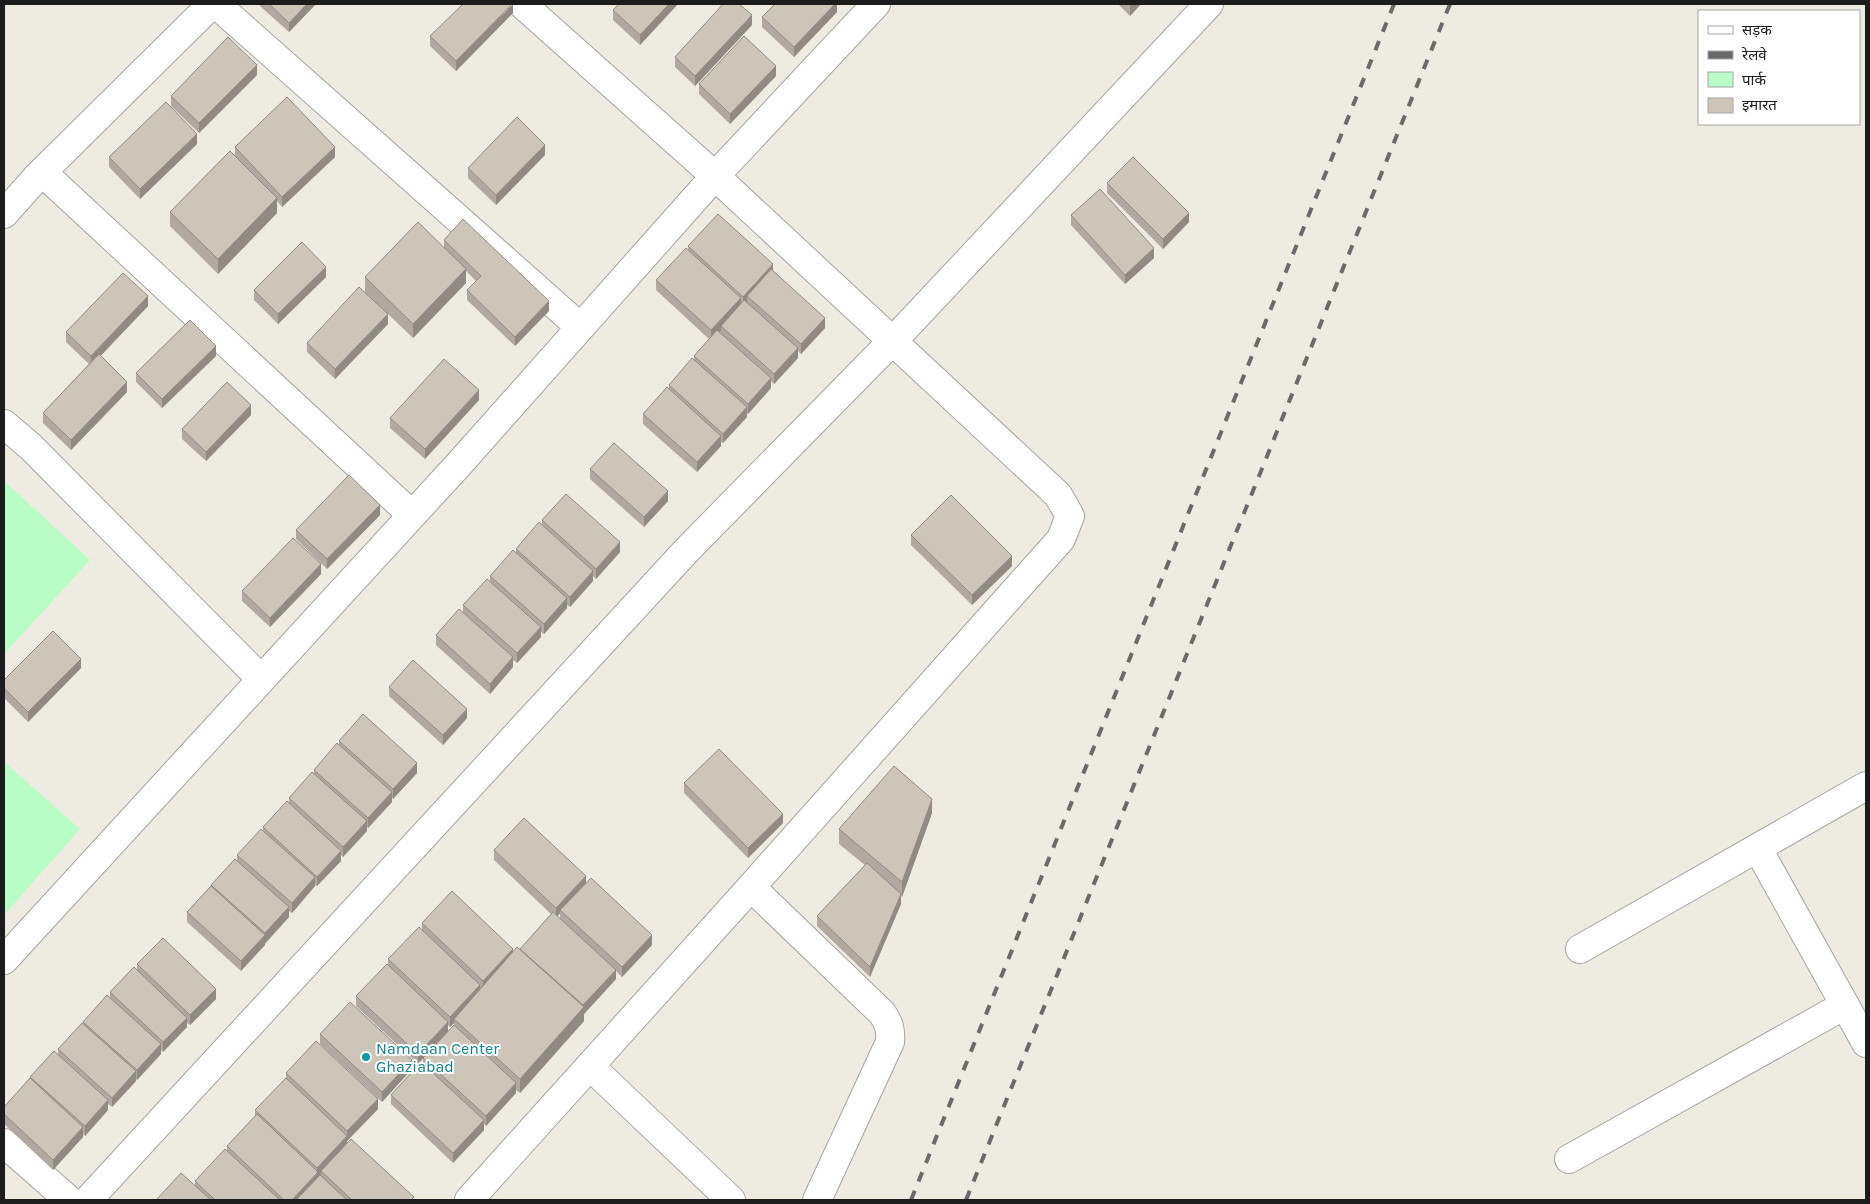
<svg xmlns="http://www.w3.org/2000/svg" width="1870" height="1204" viewBox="0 0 1870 1204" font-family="Karla,'Noto Sans Devanagari',sans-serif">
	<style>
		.park { fill: #b8fdc6 }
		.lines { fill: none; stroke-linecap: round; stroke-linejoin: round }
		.minor-casing { stroke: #a3a3a3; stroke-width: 30 }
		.minor { stroke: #fff; stroke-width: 28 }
		.rail { stroke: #6a6a6a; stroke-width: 4; stroke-dasharray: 10 10; stroke-linecap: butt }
		.wall { fill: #b1a99f; fill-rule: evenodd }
		.shaded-wall { fill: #908a82 }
		.building { fill: #cec5b9; stroke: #908a82 }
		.culture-dot { fill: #0f9aa8; stroke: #fff; stroke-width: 2 }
		.labels { text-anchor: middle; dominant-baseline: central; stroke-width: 4; stroke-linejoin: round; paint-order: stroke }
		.culture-label { font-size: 16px; fill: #0d838f; stroke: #fff; text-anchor: start }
	</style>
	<rect width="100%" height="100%" fill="#eeebe0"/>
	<!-- park -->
	<g class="park">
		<path d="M4,481L90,560L4,654Z"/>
		<path d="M4,762L80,829L4,915Z"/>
	</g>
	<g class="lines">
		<!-- minor casing -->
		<g class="minor-casing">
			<g id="minor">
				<path d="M216,4L580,327"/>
				<path d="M42,172L412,515"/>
				<path d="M4,214L36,178L212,4"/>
				<path d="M4,424L31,447L261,679"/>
				<path d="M1758,849L1866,1043"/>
				<path d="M751,887L882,1013C889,1023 891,1030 890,1042L817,1200"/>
				<path d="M1580,949L1866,786"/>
				<path d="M4,960L460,463L715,176L876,4"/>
				<path d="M590,1066L731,1200"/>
				<path d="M4,1143L69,1200"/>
				<path d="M1569,1159L1845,1005"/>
				<path d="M88,1200L687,550L906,327L1209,4"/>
				<path d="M469,1200L751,887L1061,539L1070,516L1058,495L715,176L522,4"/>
			</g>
		</g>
		<!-- minor -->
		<use href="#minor" class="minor"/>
		<!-- rail -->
		<g class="rail">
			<path d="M911,1200L1394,4"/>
			<path d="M966,1200L1450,4"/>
		</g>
	</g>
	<!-- wall -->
	<g class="wall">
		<path d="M260,4H316L289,32L260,6Z"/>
		<path d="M678,4L640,45L613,20V10Z"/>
		<path d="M837,4V12L794,57L762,27V17Z"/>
		<path d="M1118,4H1141L1130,16Z"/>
		<path d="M513,13L456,71L430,46V36Z"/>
		<path d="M752,25L695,86L675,67V57Z"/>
		<path d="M257,75L199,133L171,106V96Z"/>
		<path d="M776,76L730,124L699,94V84Z"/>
		<path d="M197,144L140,199L109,167V157Z"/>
		<path d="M235,147L335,157L282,207L277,201V213L218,274L170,226V212L235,156Z"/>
		<path d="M545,155L496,205L468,178V168Z"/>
		<path d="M1107,183L1189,222L1163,249L1107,193Z"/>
		<path d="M1071,215L1154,258L1125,284L1071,225Z"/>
		<path d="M444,240L549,311L515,346L467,300V290L476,281L466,271V283L413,338L388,314V324L335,379L307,352V343L365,292V277L444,247Z"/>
		<path d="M688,246L773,271L825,328L801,354L798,351V358L774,384L771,381V388L748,414L747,413V417L723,443L721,442V446L697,472L643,424V414L669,389V385L694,360V356L709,339L656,290V280L688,249Z"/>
		<path d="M326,277L278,324L254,300V290Z"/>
		<path d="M148,306L100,356L127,392L71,450L43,423V413L89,364L66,342V332Z"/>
		<path d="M216,356L162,408L136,382V373Z"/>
		<path d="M479,400L425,459L390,428V418Z"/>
		<path d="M251,415L206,461L182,439V429Z"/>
		<path d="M590,469L668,501L644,527L590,479Z"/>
		<path d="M380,515L327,569L296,539V530Z"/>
		<path d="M542,520L620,552L596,579L593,576V581L570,607L567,605V608L544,634L541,632V637L517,663L513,660V667L490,694L436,645V635L463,612V605L490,581V576L516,552V549L542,525Z"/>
		<path d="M911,535L1012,566L972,605L911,545Z"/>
		<path d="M321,574L270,627L242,601V591Z"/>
		<path d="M81,668L28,722L4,698V680Z"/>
		<path d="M389,687L467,718L443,745L389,696Z"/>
		<path d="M339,741L417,773L393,799L392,798V802L368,828L367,827V831L343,857L341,855V861L317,886L315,885V886L292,913L289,911V917L241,971L187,922V912L211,886V885L237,861V855L263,830V827L289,803V798L314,773V770L339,745Z"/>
		<path d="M684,783L783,823L748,858L684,793Z"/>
		<path d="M932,813L902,897L901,896V904L870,977L817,926V916L865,865L839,844V829Z"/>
		<path d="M494,850L586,883L652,945L622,977L616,971V979L584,1014V1021L520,1093L516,1090V1093L486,1126L484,1124V1130L453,1163L391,1104V1095L423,1064V1058L418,1064L356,1006V996L388,966V959L422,930V923L513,952L520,950L551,914L494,860ZM560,913V919L557,916ZM454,1023V1025L448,1031V1025L450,1027Z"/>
		<path d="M137,964L216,999L190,1025L187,1023V1027L163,1052L161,1050V1054L137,1080L136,1079V1081L112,1107L108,1104V1110L85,1136L83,1134V1137L53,1170L4,1124V1107L30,1079V1077L58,1055V1049L83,1024V1022L110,999V992L137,971Z"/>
		<path d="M320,1034L412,1069L382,1102L320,1044Z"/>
		<path d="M286,1073L378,1109L347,1141V1143L414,1200H156L195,1186V1181L227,1151V1146L255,1116V1110L286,1078Z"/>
	</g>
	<!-- shaded-wall -->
	<g class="shaded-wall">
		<path d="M307,4H316L289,32V23Z"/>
		<path d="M513,4V13L456,71V61Z"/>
		<path d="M669,4H678L640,45V35Z"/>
		<path d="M835,4H837V12L794,57V47Z"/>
		<path d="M1132,4H1141L1130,16V6Z"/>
		<path d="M752,15V25L695,86V76Z"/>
		<path d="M257,65V75L199,133V123Z"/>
		<path d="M776,66V76L730,124V114Z"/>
		<path d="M197,134V144L140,199V189Z"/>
		<path d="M545,145V155L496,205V195Z"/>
		<path d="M335,147V157L282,207V197Z"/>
		<path d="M277,198V213L218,274V259Z"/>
		<path d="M1189,213V222L1163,249V239Z"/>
		<path d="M1154,248V258L1125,284V275Z"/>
		<path d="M773,264V274L747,296V301L743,307V297Z"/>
		<path d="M326,267V277L278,324V314Z"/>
		<path d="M466,269V283L413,338V324Z"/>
		<path d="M148,296V306L91,366V356Z"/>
		<path d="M741,298V308L721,326V330L711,340V330Z"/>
		<path d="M549,301V311L515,346V337Z"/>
		<path d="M388,314V324L335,379V369Z"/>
		<path d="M825,318V328L801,354V344Z"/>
		<path d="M216,346V356L162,408V399Z"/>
		<path d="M798,348V358L774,384V374Z"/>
		<path d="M771,378V388L748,414V404Z"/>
		<path d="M127,382V392L71,450V440Z"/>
		<path d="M479,390V400L425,459V449Z"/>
		<path d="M251,405V415L206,461V452Z"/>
		<path d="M747,407V417L723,443V434Z"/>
		<path d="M721,436V446L697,472V462Z"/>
		<path d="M668,491V501L644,527V517Z"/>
		<path d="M380,505V515L327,569V559Z"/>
		<path d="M620,542V552L596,579V569Z"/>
		<path d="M1012,556V566L972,605V595Z"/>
		<path d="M321,564V574L270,627V618Z"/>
		<path d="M593,571V581L570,607V597Z"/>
		<path d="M567,598V608L544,634V624Z"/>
		<path d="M541,627V637L517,663V653Z"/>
		<path d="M513,657V667L490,694V684Z"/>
		<path d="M81,659V668L28,722V712Z"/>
		<path d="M467,709V718L443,745V735Z"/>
		<path d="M417,763V773L393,799V789Z"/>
		<path d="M392,792V802L368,828V818Z"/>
		<path d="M932,799V813L902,897V882Z"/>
		<path d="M783,814V823L748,858V848Z"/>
		<path d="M367,821V831L343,857V847Z"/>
		<path d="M341,851V861L317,886V877Z"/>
		<path d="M586,876V885L560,910V913L556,918V908Z"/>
		<path d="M315,877V886L292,913V903Z"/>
		<path d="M901,894V904L870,977V967Z"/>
		<path d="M289,907V917L265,943V933Z"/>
		<path d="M265,935V945L241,971V961Z"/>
		<path d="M652,935V945L622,977V967Z"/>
		<path d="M513,949V958L483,991V981Z"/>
		<path d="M616,970V979L584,1014V1021L520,1093V1079L583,1005Z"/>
		<path d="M480,985V995L454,1019V1023L450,1027V1017Z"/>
		<path d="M216,989V999L190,1025V1015Z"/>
		<path d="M187,1018V1027L163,1052V1042Z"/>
		<path d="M448,1022V1032L418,1064V1054Z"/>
		<path d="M161,1044V1054L137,1080V1070Z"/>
		<path d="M412,1060V1069L382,1102V1092Z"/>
		<path d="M136,1071V1081L112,1107V1098Z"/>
		<path d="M516,1083V1093L486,1126V1116Z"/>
		<path d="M378,1099V1109L347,1141V1131Z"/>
		<path d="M108,1100V1110L85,1136V1126Z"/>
		<path d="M484,1120V1130L453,1163V1153Z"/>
		<path d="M83,1127V1137L53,1170V1160Z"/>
		<path d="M347,1136V1145L321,1171V1174L301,1200H292L317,1174V1168Z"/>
	</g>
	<!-- building -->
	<g class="building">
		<path d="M269,4H307L289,23Z"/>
		<path d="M463,4H512L456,61L430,36Z"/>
		<path d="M619,4H669L640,35L613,10Z"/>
		<path d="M723,4H739L752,15L695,76L675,57Z"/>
		<path d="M775,4H835L794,47L762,17Z"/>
		<path d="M744,36L776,66L730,114L699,84Z"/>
		<path d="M228,37L257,65L199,123L171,96Z"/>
		<path d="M287,97L335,147L282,197L235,147Z"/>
		<path d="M166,102L197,134L140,189L109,157Z"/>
		<path d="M517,117L545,145L496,195L468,168Z"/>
		<path d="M230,151L277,198L218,259L170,212Z"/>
		<path d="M1133,157L1189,213L1163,239L1107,183Z"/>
		<path d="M1100,189L1154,248L1125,275L1071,215Z"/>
		<path d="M718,214L773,264L743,297L688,246Z"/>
		<path d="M463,219L549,301L515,337L467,290L481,276L444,240Z"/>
		<path d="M418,222L466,269L413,324L365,277Z"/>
		<path d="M302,242L326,267L278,314L254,290Z"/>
		<path d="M686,248L741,298L711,330L656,280Z"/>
		<path d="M771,269L825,318L801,344L747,296Z"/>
		<path d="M123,273L148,296L91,356L66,332Z"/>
		<path d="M359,287L388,314L335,369L307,343Z"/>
		<path d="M744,300L798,348L774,374L721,326Z"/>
		<path d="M190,320L216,346L162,399L136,373Z"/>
		<path d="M717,330L771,378L748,404L694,356Z"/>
		<path d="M99,354L127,382L71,440L43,413Z"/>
		<path d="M692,358L747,407L723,434L669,385Z"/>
		<path d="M444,359L479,390L425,449L390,418Z"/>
		<path d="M227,382L251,405L206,452L182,429Z"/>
		<path d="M667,387L721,436L697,462L643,414Z"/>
		<path d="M614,443L668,491L644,517L590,469Z"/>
		<path d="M349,475L380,505L327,559L296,530Z"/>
		<path d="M566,494L620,542L596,569L542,520Z"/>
		<path d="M951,495L1012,556L972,595L911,535Z"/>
		<path d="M539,522L593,571L570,597L516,549Z"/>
		<path d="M293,538L321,564L270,618L242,591Z"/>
		<path d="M513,550L567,598L544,624L490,576Z"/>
		<path d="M487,579L541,627L517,653L463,605Z"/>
		<path d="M459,609L513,657L490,684L436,635Z"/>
		<path d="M53,631L81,659L28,712L4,688V680Z"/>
		<path d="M413,660L467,709L443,735L389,687Z"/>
		<path d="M363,714L417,763L393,789L339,741Z"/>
		<path d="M337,743L392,792L368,818L314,770Z"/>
		<path d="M719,749L783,814L748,848L684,783Z"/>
		<path d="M894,766L932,799L902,882L839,829Z"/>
		<path d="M312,772L367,821L343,847L289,798Z"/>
		<path d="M287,801L341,851L317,877L263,827Z"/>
		<path d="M524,818L586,876L556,908L494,850Z"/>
		<path d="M261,829L315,877L292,903L237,855Z"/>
		<path d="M235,859L289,907L265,933L211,885Z"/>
		<path d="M867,863L901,894L870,967L817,916Z"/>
		<path d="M591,878L652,935L622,967L560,910Z"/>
		<path d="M211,886L265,935L241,961L187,912Z"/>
		<path d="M452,891L513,949L483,981L422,923Z"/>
		<path d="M553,912L616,970L583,1005L520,949Z"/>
		<path d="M419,927L480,985L450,1017L388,959Z"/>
		<path d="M163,938L216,989L190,1015L137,964Z"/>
		<path d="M517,947L584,1007L520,1079L454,1019Z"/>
		<path d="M387,964L448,1022L418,1054L356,996Z"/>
		<path d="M134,967L187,1018L163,1042L110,992Z"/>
		<path d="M107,995L161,1044L137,1070L83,1022Z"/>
		<path d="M350,1002L412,1060L382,1092L320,1034Z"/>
		<path d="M82,1023L136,1071L112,1098L58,1049Z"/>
		<path d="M454,1025L516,1083L486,1116L423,1058Z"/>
		<path d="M316,1041L378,1099L347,1131L286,1073Z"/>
		<path d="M54,1051L108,1100L85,1126L30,1077Z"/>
		<path d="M421,1062L484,1120L453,1153L391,1095Z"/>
		<path d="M30,1078L83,1127L53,1160L4,1114V1107Z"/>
		<path d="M286,1078L347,1136L317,1168L255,1110Z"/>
		<path d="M257,1114L318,1172L292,1200H284L227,1146Z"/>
		<path d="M351,1139L414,1197L411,1200H352L321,1171Z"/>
		<path d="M225,1149L280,1200H215L195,1181Z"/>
		<path d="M181,1173L211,1200H156Z"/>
		<path d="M320,1175L347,1200H296Z"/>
	</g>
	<!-- markers -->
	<circle class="culture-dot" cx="366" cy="1057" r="5"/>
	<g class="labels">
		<!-- culture labels -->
		<g class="culture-label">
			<text x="376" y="1048">Namdaan Center<tspan x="376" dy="18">Ghaziabad</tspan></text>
		</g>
	</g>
	<!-- border -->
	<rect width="1870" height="1204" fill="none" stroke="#1c1c1c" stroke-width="10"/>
	<!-- legend -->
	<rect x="1698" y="10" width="162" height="115" fill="#ffffff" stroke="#a4a4a4"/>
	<rect x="1708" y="26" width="25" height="8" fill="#ffffff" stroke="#a4a4a4"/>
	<text x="1742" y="35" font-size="15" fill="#1c1c1c">सड़क</text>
	<rect x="1708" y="51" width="25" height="8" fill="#6a6a6a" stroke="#a4a4a4"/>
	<text x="1742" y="60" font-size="15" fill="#1c1c1c">रेलवे</text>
	<rect x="1708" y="72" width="25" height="15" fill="#b8fdc6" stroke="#a4a4a4"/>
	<text x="1742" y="85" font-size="15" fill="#1c1c1c">पार्क</text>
	<rect x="1708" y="98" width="25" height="15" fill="#cec5b9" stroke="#a4a4a4"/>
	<text x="1742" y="110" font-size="15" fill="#1c1c1c">इमारत</text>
</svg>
